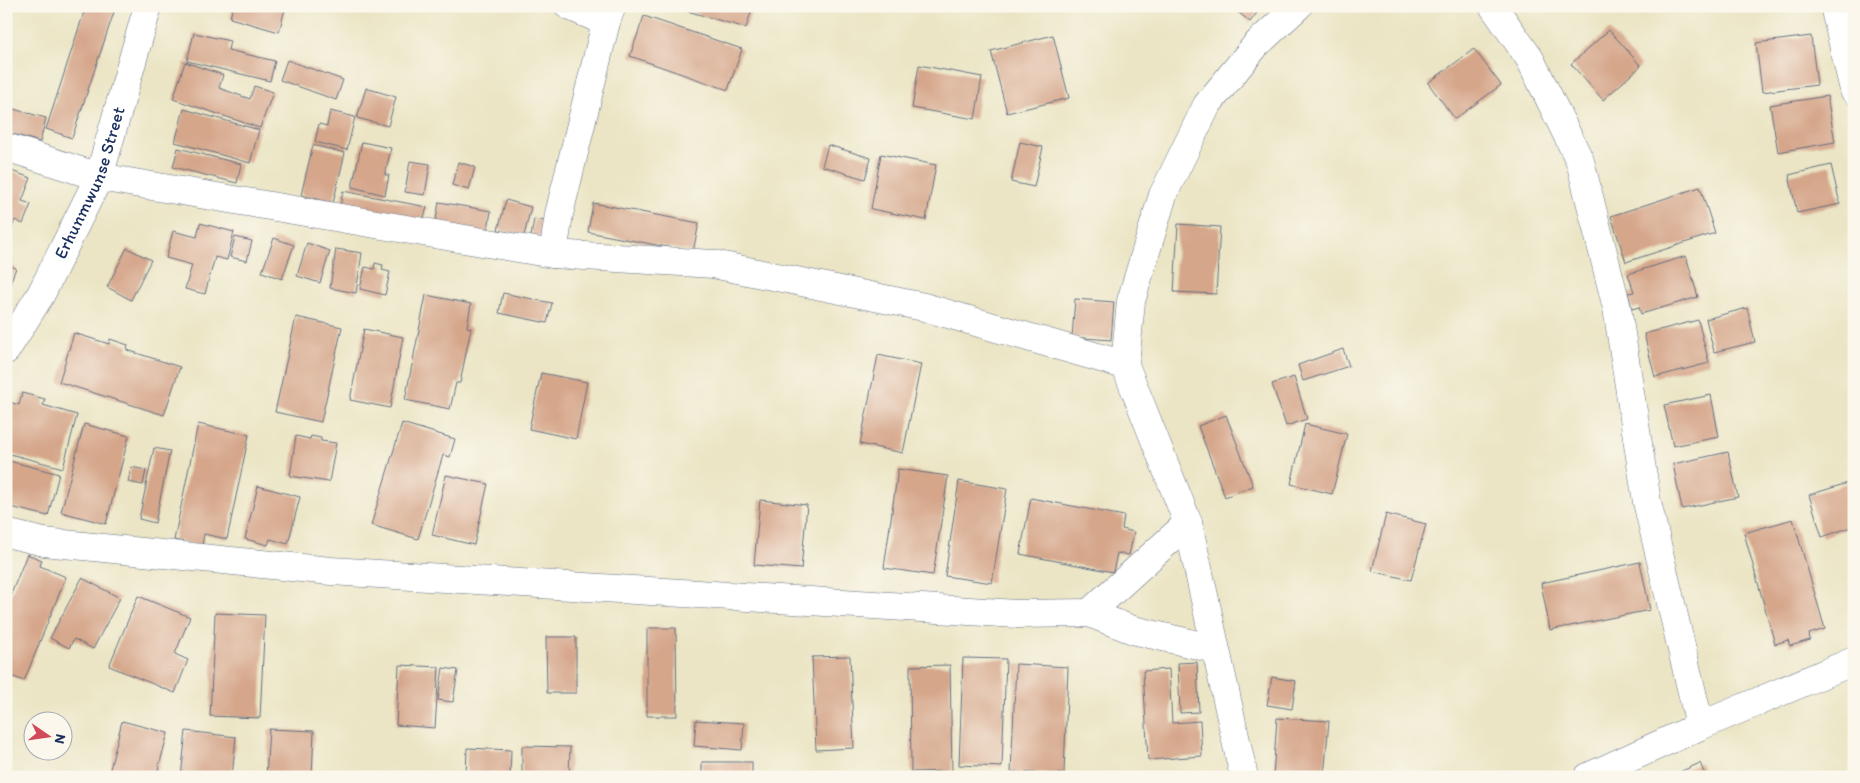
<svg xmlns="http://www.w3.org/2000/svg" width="1860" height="783" viewBox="0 0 1860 783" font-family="Itim,sans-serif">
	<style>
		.building { fill: #d5a68a }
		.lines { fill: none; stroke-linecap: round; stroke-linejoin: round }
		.street-casing { stroke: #646f82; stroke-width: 29 }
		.street { stroke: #fff; stroke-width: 28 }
		.labels { text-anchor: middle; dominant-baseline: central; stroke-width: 4; stroke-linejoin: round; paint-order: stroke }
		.street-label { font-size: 18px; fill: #1b2f5e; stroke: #fbf7ec }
	</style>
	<rect width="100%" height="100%" fill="#fbf7ec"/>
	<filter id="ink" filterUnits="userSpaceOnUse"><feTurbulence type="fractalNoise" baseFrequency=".02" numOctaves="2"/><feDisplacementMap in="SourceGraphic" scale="10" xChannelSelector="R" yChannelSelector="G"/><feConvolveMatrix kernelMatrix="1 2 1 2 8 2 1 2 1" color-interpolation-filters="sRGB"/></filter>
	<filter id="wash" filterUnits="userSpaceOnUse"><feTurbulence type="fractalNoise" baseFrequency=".0096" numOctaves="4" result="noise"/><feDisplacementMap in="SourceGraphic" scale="20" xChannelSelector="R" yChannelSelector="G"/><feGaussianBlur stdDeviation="1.12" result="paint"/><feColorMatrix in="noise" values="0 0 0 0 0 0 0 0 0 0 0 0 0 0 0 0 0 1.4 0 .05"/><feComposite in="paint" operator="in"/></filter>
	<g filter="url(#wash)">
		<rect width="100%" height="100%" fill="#ebe5c5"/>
		<g id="blocks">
			<!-- building -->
			<g class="building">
				<path d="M86,6H116L72,138L46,129Z"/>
				<path d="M233,6H274L285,9L279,32L230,18Z"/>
				<path d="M670,6H753L746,28Z"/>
				<path d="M1231,6H1262L1250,22Z"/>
				<path d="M644,16L742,49L728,90L630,56Z"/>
				<path d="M1609,30L1641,66L1603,100L1571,64Z"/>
				<path d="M194,33L230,41L228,50L275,61L270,81L187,61Z"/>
				<path d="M1053,35L1069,98L1007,113L991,51Z"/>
				<path d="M1811,36L1817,85L1762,92L1756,43Z"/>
				<path d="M1474,49L1501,85L1455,119L1428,83Z"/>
				<path d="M287,60L343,80L336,100L280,80Z"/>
				<path d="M185,62L223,75L219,88L250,99L254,86L273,92L260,128L173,99Z"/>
				<path d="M919,65L982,77L975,119L912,108Z"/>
				<path d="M366,88L396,97L388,126L357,118Z"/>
				<path d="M1827,96L1835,142L1778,152L1770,105Z"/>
				<path d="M6,107L46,118L40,142L6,132Z"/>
				<path d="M184,109L259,130L250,163L175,142Z"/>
				<path d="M330,111L355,117L347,150L315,142L319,124L327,126Z"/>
				<path d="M362,142L391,148L385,175H389L385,195L352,187Z"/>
				<path d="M1020,142L1043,147L1034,187L1011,182Z"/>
				<path d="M313,145L345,153L333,203L301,195Z"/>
				<path d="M828,145L871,158L865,179L822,166Z"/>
				<path d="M178,148L241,164L237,183L173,167Z"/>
				<path d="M881,154L936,165L926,220L871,209Z"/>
				<path d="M410,161L430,164L425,195L405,192Z"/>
				<path d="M458,162L475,167L469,190L452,185Z"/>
				<path d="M1831,165L1840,204L1797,213L1789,175Z"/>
				<path d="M6,169L31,178L22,201L31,204L23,224L15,220L6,242Z"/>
				<path d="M1700,187L1715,233L1626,262L1611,216Z"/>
				<path d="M343,191L427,207L423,222L340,207Z"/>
				<path d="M506,200L531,207L524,236L498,230Z"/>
				<path d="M439,202L491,211L487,235L435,225Z"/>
				<path d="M593,203L699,223L693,252L588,232Z"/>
				<path d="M534,219L546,221L541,244L530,242Z"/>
				<path d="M200,223L234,232L227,260L215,257L205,294L185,289L192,265L166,258L173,231L197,237Z"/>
				<path d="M1178,224L1220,227L1216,294L1174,292Z"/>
				<path d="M235,237L252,241L247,261L230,257Z"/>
				<path d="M274,238L294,245L282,279L262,272Z"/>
				<path d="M307,243L330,251L320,283L297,276Z"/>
				<path d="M127,248L151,260L131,300L107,287Z"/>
				<path d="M336,249L362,253L356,293L330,288Z"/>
				<path d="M1686,256L1698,297L1641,314L1639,307L1632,309L1628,293L1634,292L1628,274Z"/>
				<path d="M375,263L383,265L382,270L390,272L385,295L360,289L365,267L374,269Z"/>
				<path d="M6,264L16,268L6,293Z"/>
				<path d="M503,293L552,303L547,323L499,313Z"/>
				<path d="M426,295L471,304L467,327L471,328L460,383H456L450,409L405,400Z"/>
				<path d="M1075,299L1114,302L1111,340L1072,337Z"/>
				<path d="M1747,308L1755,342L1714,352L1706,319Z"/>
				<path d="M296,317L342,327L321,422L275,412Z"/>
				<path d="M1698,320L1709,363L1655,377L1644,334Z"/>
				<path d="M364,329L403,337L390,408L350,400Z"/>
				<path d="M74,333L109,344L110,339L128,345L127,350L180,367L164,415L59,382Z"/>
				<path d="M1343,349L1349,366L1303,381L1298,365Z"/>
				<path d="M878,355L921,364L903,453L860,444Z"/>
				<path d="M541,373L587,382L576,439L529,429Z"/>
				<path d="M1294,377L1307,419L1286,426L1272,384Z"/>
				<path d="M22,393L45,399L43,405L77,415L63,468L6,453V401L19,405Z"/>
				<path d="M1711,395L1719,437L1673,446L1664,405Z"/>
				<path d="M1226,415L1253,486L1225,497L1198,426Z"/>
				<path d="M402,423L455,439L450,457L443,455L418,539L371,525Z"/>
				<path d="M84,424L129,436L106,524L61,512Z"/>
				<path d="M198,424L249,435L227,539L204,534L202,546L174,540Z"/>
				<path d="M1305,424L1347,434L1332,494L1291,484Z"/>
				<path d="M296,436L310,439L311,436L321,438V441L336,443L329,482L290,476Z"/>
				<path d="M154,448L170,451L155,523L139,519Z"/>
				<path d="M1728,452L1738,497L1682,509L1673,464Z"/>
				<path d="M6,460L59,474L48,516L6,506Z"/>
				<path d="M131,467L146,470L143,485L128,482Z"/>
				<path d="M898,469L948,476L933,575L884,568Z"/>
				<path d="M446,475L488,484L474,545L432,535Z"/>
				<path d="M959,481L1007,489L992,583L945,576Z"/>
				<path d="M1854,481V526L1822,537L1809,495Z"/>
				<path d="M258,486L300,497L288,544L270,539L268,545L245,539Z"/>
				<path d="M1031,498L1124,516L1122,529L1134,532L1129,555L1117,553L1113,572L1020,554Z"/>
				<path d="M760,500L807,505L801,569L754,565Z"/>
				<path d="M1386,514L1426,524L1411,580L1372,571Z"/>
				<path d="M1793,519L1825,629L1809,634L1810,640L1790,646L1788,640L1775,644L1744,533Z"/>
				<path d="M27,554L42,560L40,566L66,577L24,681L6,674V607Z"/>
				<path d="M1640,562L1650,610L1550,630L1541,583Z"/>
				<path d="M82,578L120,598L93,649L74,639L69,648L50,638Z"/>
				<path d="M138,596L190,617L175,654L188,660L175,693L109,666Z"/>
				<path d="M215,613L265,615L260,718L210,716Z"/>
				<path d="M647,628H676L677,716H647Z"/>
				<path d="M546,637H576V693H547Z"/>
				<path d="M850,656L854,748L816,750L812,657Z"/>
				<path d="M963,658L1006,659L1002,767L959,765Z"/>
				<path d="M1197,662L1199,712L1180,713L1178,663Z"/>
				<path d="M1016,664L1068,667L1064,774L1011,772Z"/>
				<path d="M399,665L439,667L435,728L396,725Z"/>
				<path d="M950,665L952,771L911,772L910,666Z"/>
				<path d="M443,668L458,670L453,702L438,700Z"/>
				<path d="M1169,669L1172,723L1200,721L1202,756L1148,760L1143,671Z"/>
				<path d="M1272,677L1296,681L1292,709L1267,705Z"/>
				<path d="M1277,718L1329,721L1324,777H1273Z"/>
				<path d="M696,720L744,723L742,750L694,746Z"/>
				<path d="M122,721L168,733L156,777H108Z"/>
				<path d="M269,729L314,731L312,777H266Z"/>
				<path d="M186,731L236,737L232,777H181Z"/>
				<path d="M522,746L570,747L569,777H522Z"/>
				<path d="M467,748L511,750L510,777H466Z"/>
				<rect x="702" y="762" width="50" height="15"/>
				<path d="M1700,763L1706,777H1668Z"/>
			</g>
		</g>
	</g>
	<g filter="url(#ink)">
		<use href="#blocks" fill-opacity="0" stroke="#646f82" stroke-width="1"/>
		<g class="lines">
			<!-- street casing -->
			<g class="street-casing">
				<g id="street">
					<path d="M569,6L606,22"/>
					<path d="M1493,6L1530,59L1580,161L1617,308L1647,502L1700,726"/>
					<path d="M1834,6L1854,90"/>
					<path d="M6,147L99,177L553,254L713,264L924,307L1125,365"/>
					<path d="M553,254L559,214L606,22L612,6"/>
					<path id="s1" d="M6,350L41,294L99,177L148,6"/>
					<path d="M6,533L44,542L331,571L1017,614L1089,613L1133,630L1215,649"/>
					<path d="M1089,613L1188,523"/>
					<path d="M1244,777L1188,523L1125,365L1131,301L1163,195L1207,105L1256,45L1298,6"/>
					<path d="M1588,777L1700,726L1854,661"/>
				</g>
			</g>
			<!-- street -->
			<use href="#street" class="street"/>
		</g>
	</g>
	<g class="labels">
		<!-- street labels -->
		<g class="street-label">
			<text stroke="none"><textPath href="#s1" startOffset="188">Erhunmwunse Street</textPath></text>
		</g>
	</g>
	<!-- margin -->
	<rect width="1860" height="783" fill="none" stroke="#fbf7ec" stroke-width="25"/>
	<!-- north arrow -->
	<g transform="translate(48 736) rotate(103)"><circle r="24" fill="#fbf7ec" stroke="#a1a7b3"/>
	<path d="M0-4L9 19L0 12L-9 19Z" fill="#d1495b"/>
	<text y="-8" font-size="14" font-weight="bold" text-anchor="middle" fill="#1b2f5e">N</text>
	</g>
</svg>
